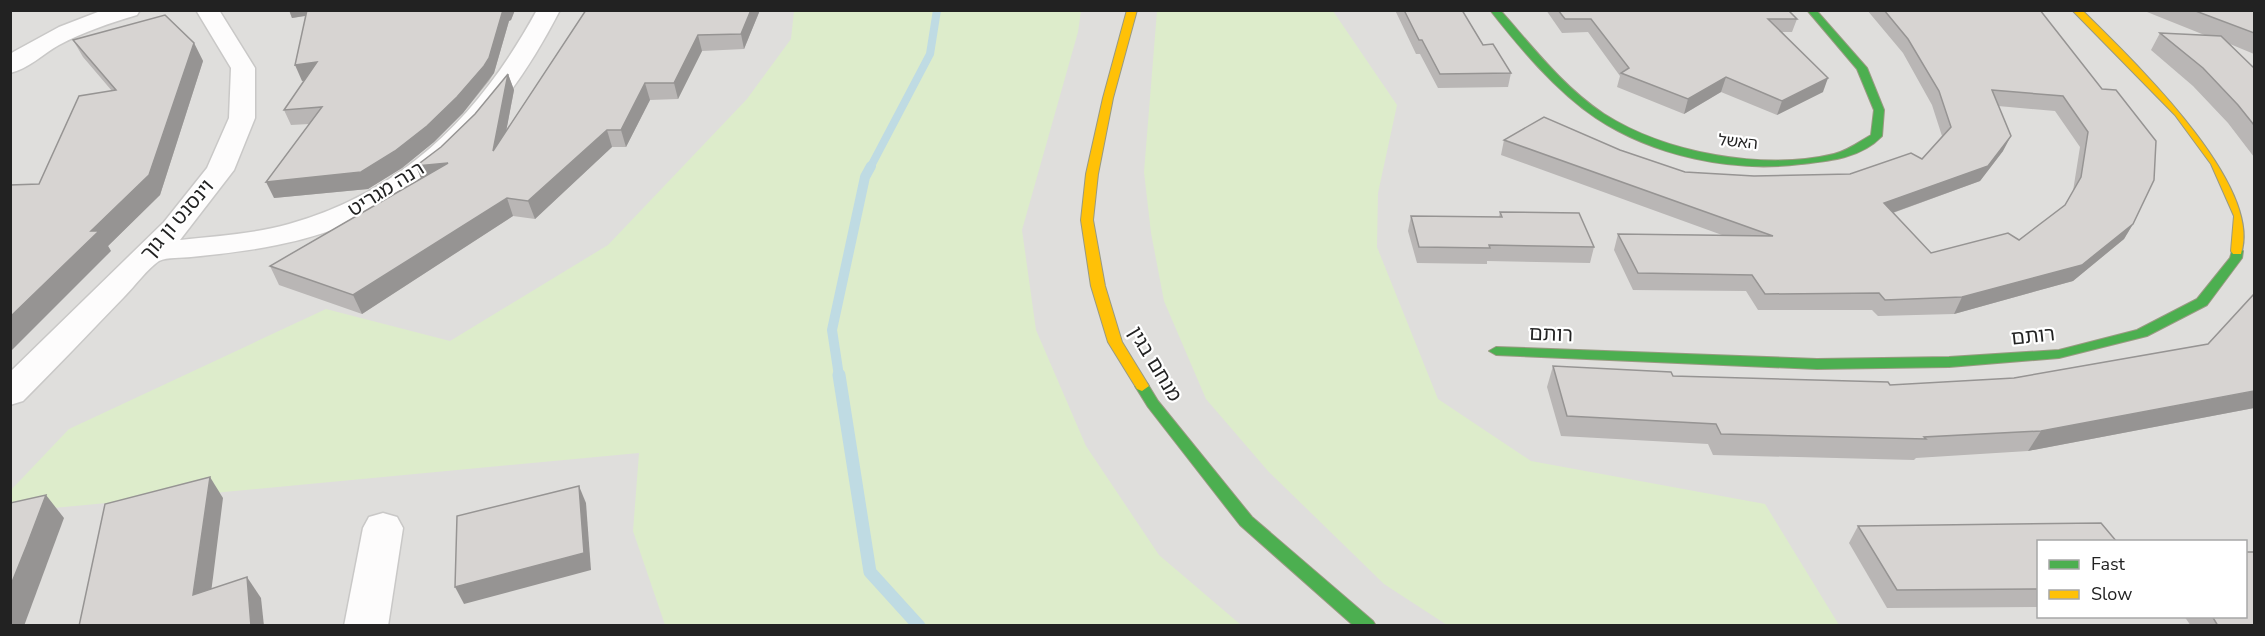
<svg xmlns="http://www.w3.org/2000/svg" width="2265" height="636" viewBox="0 0 2265 636" font-family="'Nunito Sans','Noto Sans Hebrew',sans-serif">
	<style>
		.residential { fill: #dfdedc; fill-rule: evenodd }
		.grass { fill: #ddeccb }
		.lines { fill: none; stroke-linecap: round; stroke-linejoin: round }
		.stream-far2 { stroke: #bfdbe3; stroke-width: 8 }
		.stream-far1 { stroke: #bfdbe3; stroke-width: 10 }
		.stream { stroke: #bfdbe3; stroke-width: 13 }
		.street-casing { stroke: #c9c8c7; stroke-width: 3 }
		.fast-casing { stroke: #999a82; stroke-width: 2 }
		.slow-casing { stroke: #999a82; stroke-width: 2 }
		.street { fill: #fdfcfc; fill-rule: evenodd }
		.fast { fill: #4caf50; fill-rule: evenodd }
		.slow { fill: #ffc107; fill-rule: evenodd }
		.wall { fill: #b9b6b5; fill-rule: evenodd }
		.shaded-wall { fill: #969493 }
		.building { fill: #d7d4d2; stroke: #969493; stroke-width: 1.5; fill-rule: evenodd }
		.labels { text-anchor: middle; dominant-baseline: central; stroke-width: 4.5; stroke-linejoin: round; paint-order: stroke }
		.far-street-label { font-size: 16px; fill: #222; stroke: #fff }
		.street-label { font-size: 20px; fill: #222; stroke: #fff }
	</style>
	<rect width="100%" height="100%" fill="#f0eeeb"/>
	<!-- residential -->
	<path class="residential" d="M10,11H2254V625H11ZM2038,542H2246V616H2038Z"/>
	<!-- grass -->
	<g class="grass">
		<path d="M794,11H1081L1078,32L1022,230L1036,330L1086,446L1159,555L1241,625H665L633,531L639,453L11,512L10,491L69,429L326,309L450,341L608,245L747,99L791,39Z"/>
		<path d="M1157,11H1333L1397,105L1378,193L1377,247L1438,399L1531,461L1765,504L1839,625H1447L1384,584L1268,471L1206,399L1164,301L1151,233L1144,172Z"/>
	</g>
	<g class="lines">
		<!-- stream-far2 -->
		<path class="stream-far2" d="M870,168L930,54L937,10"/>
		<!-- stream-far1 -->
		<path class="stream-far1" d="M839,376L832,330L865,177L871,166"/>
		<!-- stream -->
		<path class="stream" d="M839,375L870,572L919,626"/>
		<!-- street casing -->
		<g class="street-casing">
			<g id="street">
				<path d="M103,10H140L137,15C110,23 83,32 59,45C43,54 28,69 10,73V54L15,51L59,27Z"/>
				<path d="M196,10H219L255,68V118L234,170L180,240C216,236 254,234 289,224C404,192 481,113 537,10H560C499,129 412,219 277,245C248,251 220,254 191,257C182,258 167,257 159,261C148,268 134,287 124,297C90,332 57,367 23,401L10,405V372L164,222L207,168L229,118L231,68Z"/>
				<path d="M383,513L397,517L403,528L388,626H344L363,528L369,517Z"/>
			</g>
		</g>
		<!-- fast casing -->
		<g class="fast-casing">
			<g id="fast">
				<path d="M1490,10H1500C1532,46 1563,87 1604,114C1665,153 1763,171 1834,154C1847,151 1859,142 1871,135L1874,110L1857,69L1807,10H1816L1867,68L1884,110L1882,136C1861,158 1830,161 1801,164C1733,173 1653,156 1596,118C1555,90 1520,48 1490,10Z"/>
				<path d="M2237,247L2243,251L2242,258L2207,305L2147,336L2059,358L1949,367L1817,369L1496,355L1489,351L1496,347L1817,359L1949,357L2059,350L2137,330L2197,299L2230,258L2233,248Z"/>
				<path d="M1142,381L1147,383L1158,401L1252,517L1373,621L1376,626H1354L1240,525L1148,407L1135,386Z"/>
			</g>
		</g>
		<!-- slow casing -->
		<g class="slow-casing">
			<g id="slow">
				<path d="M1127,10H1137L1113,98L1098,174L1093,220L1105,286L1122,342L1149,386L1142,391L1137,389L1108,342L1091,286L1081,220L1086,174L1103,98Z"/>
				<path d="M2072,10H2082C2127,55 2265,184 2241,254H2233L2231,251L2234,216L2211,164L2175,115Z"/>
			</g>
		</g>
		<!-- street -->
		<use href="#street" class="street"/>
		<!-- fast -->
		<use href="#fast" class="fast"/>
		<!-- slow -->
		<use href="#slow" class="slow"/>
	</g>
	<!-- wall -->
	<g class="wall">
		<path d="M289,10H515L511,20L509,21L494,73L489,81L463,113L434,142L402,168L368,189L274,198L309,124L291,125L284,110L305,80L302,81L306,16L292,18Z"/>
		<path d="M586,10H760L744,49L702,51L678,99L650,100L626,147H612L535,219L513,216L362,314L279,285L270,266L421,178L416,166L441,147L475,114L508,74L514,90L506,131Z"/>
		<path d="M1395,10H1462L1483,45L1511,73L1508,87L1438,88L1420,54H1416Z"/>
		<path d="M1546,10H1788L1797,19L1792,32H1782L1823,92L1777,115L1721,92L1684,114L1617,87L1620,76L1588,32L1562,33Z"/>
		<path d="M1867,10H2040L2133,224L2124,239L2073,281L1954,314L1878,316L1872,310H1758L1746,291L1633,290L1614,250L1618,234L1722,235L1501,155L1504,140L1620,150L1685,172L1754,176L1850,174L1922,159L1942,136L1932,105L1903,53ZM1998,106L2055,111L2080,147L2073,191L2065,205L2019,240L1931,253L1893,213L1980,181L2003,151Z"/>
		<path d="M2142,10H2254V54L2230,44L2254,68V157L2228,123L2193,86L2151,50L2160,33L2207,36Z"/>
		<path d="M73,40L194,43L203,61L160,195L108,246L111,251L39,184L112,91L83,57Z"/>
		<path d="M1500,212L1594,247L1590,263L1487,261V264L1417,263L1408,231L1411,216L1499,217Z"/>
		<path d="M2254,294V408L2028,451L1916,458L1914,460L1713,455L1708,444L1561,436L1547,387L1553,366L1673,376L1890,385L2014,378L2208,344Z"/>
		<path d="M1858,526L2038,542V607L1887,608L1849,543Z"/>
		<path d="M2184,616H2246L2254,626H2191Z"/>
	</g>
	<!-- shaded-wall -->
	<g class="shaded-wall">
		<path d="M289,10H315L316,14L292,18Z"/>
		<path d="M503,10H515L511,20L509,21L494,73L463,113L434,142L402,168L368,189L274,198L266,182Z"/>
		<path d="M751,10H760L744,49L741,34Z"/>
		<path d="M698,35L702,51L678,99L674,83Z"/>
		<path d="M194,43L203,61L160,195L108,246L111,251L10,352V317Z"/>
		<path d="M317,62L324,77L302,81L295,65Z"/>
		<path d="M508,74L514,90L499,169L493,151Z"/>
		<path d="M1726,77L1721,92L1684,114L1688,99Z"/>
		<path d="M1828,78L1823,92L1777,115L1782,101Z"/>
		<path d="M645,83L650,100L626,147L621,130Z"/>
		<path d="M607,130L612,147L535,219L528,201Z"/>
		<path d="M2011,136L2003,151L1980,181L1878,218L1884,203Z"/>
		<path d="M448,163L423,183L416,166Z"/>
		<path d="M507,198L513,216L362,314L353,295Z"/>
		<path d="M2133,224L2124,239L2073,281L1954,314L1962,297Z"/>
		<path d="M2254,391V408L2028,451L2041,431Z"/>
		<path d="M210,477L223,498L208,617L193,595Z"/>
		<path d="M579,486L586,503L591,570L464,604L455,587Z"/>
		<path d="M46,495L64,518L24,626H10V587Z"/>
		<path d="M247,577L261,598L264,626H251Z"/>
	</g>
	<!-- building -->
	<g class="building">
		<path d="M307,10H503L489,58L484,66L457,97L427,126L395,151L361,172L266,182L322,107L284,110L317,62L295,65Z"/>
		<path d="M586,10H751L741,34L698,35L674,83H645L621,130H607L528,201L507,198L353,295L270,266L448,163L416,166L441,147L475,114L508,74L493,151Z"/>
		<path d="M1404,10H1462L1483,45L1493,44L1511,73L1440,74L1422,40H1419Z"/>
		<path d="M1558,10H1788L1797,19H1768L1828,78L1782,101L1726,77L1688,99L1621,73L1629,68L1591,19H1565Z"/>
		<path d="M1884,10H2040L2102,89L2116,90L2156,141L2154,180L2133,224L2082,265L1962,297L1885,300L1879,293L1765,294L1752,275L1638,273L1618,234L1773,236L1504,140L1544,117L1620,150L1685,172L1754,176L1850,174L1911,153L1922,159L1951,127L1939,91L1908,39ZM1992,90L2063,96L2088,132L2081,177L2065,205L2019,240L2008,233L1931,253L1884,203L1988,166L2011,136Z"/>
		<path d="M2193,10H2254V33Z"/>
		<path d="M165,15L194,43L149,175L91,231H99L10,317V185L39,184L79,96L116,90L73,40Z"/>
		<path d="M2160,33L2221,36L2254,68V125L2238,105L2203,68Z"/>
		<path d="M1500,212L1579,213L1594,247L1489,245L1490,248L1419,247L1411,216L1502,217Z"/>
		<path d="M2254,294V391L2041,431L1924,437L1926,439L1721,434L1716,424L1567,416L1553,366L1671,372L1673,376L1888,382L1890,385L2014,378L2208,344Z"/>
		<path d="M210,477L193,595L247,577L251,626H79L105,504Z"/>
		<path d="M579,486L584,553L455,587L457,516Z"/>
		<path d="M46,495L27,545L10,587V503Z"/>
		<path d="M2101,523L2117,542H2038V589L1897,590L1858,526Z"/>
		<path d="M2246,552H2254V626H2218L2212,616H2246Z"/>
	</g>
	<g class="labels">
		<!-- far-street labels -->
		<g class="far-street-label">
			<text transform="translate(1738 142) rotate(6)">האשל</text>
		</g>
		<!-- street labels -->
		<g class="street-label">
			<text transform="translate(386 189) rotate(-32)">רנה מגריט</text>
			<text transform="translate(177 220) rotate(-49)">וינסנט ון גוך</text>
			<text transform="translate(1551 334) rotate(2)">רותם</text>
			<text transform="translate(2033 336) rotate(-6)">רותם</text>
			<text transform="translate(1155 364) rotate(59)">מנחם בגין</text>
		</g>
	</g>
	<!-- border -->
	<rect width="2265" height="636" fill="none" stroke="#222222" stroke-width="24"/>
	<!-- legend -->
	<rect x="2037" y="540" width="210" height="78" fill="#ffffff" stroke="#a7a7a7" stroke-width="1.5"/>
	<rect x="2049" y="560" width="30" height="9" fill="#4caf50" stroke="#a7a7a7" stroke-width="1.5"/>
	<text x="2091" y="570" font-size="18" fill="#222222">Fast</text>
	<rect x="2049" y="590" width="30" height="9" fill="#ffc107" stroke="#a7a7a7" stroke-width="1.5"/>
	<text x="2091" y="600" font-size="18" fill="#222222">Slow</text>
</svg>
